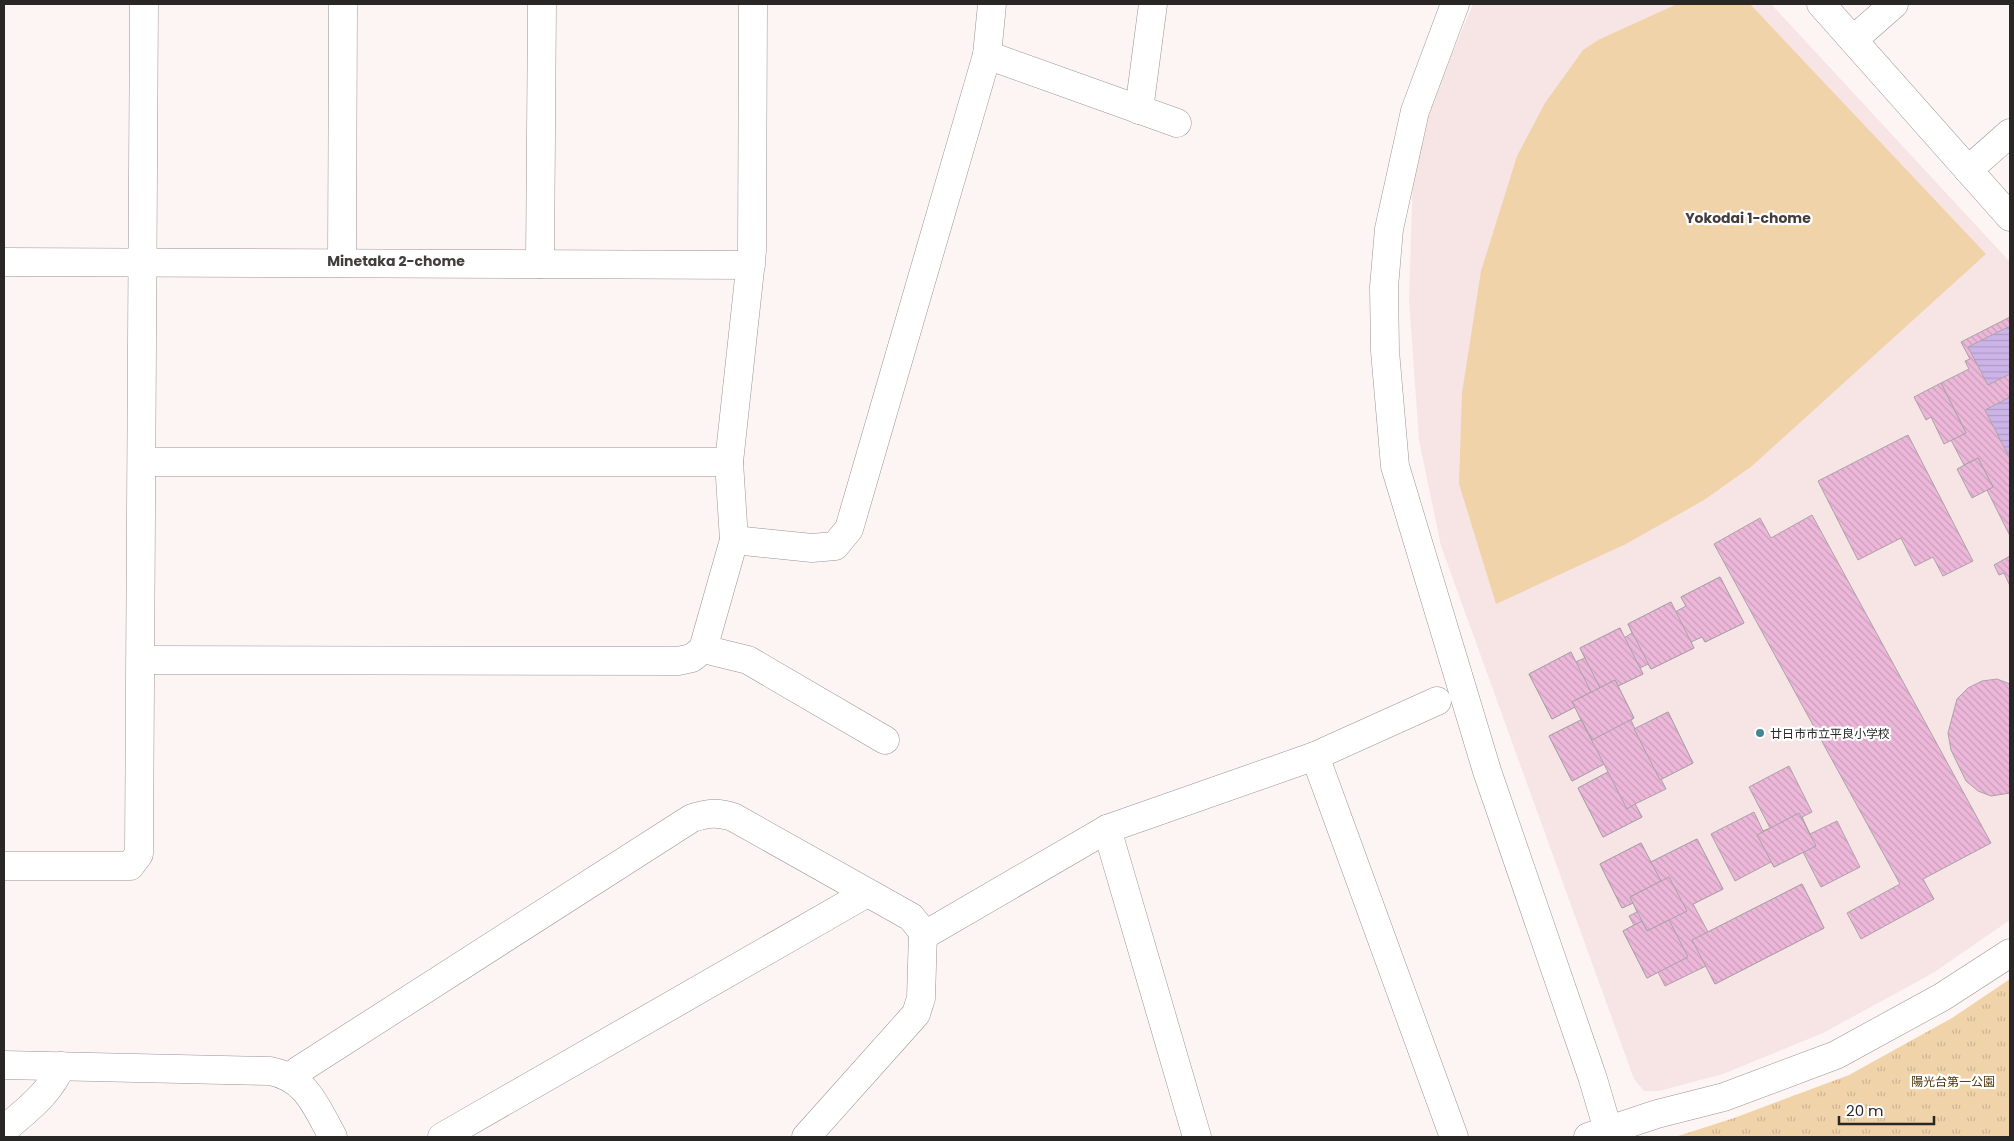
<svg xmlns="http://www.w3.org/2000/svg" width="2014" height="1141" viewBox="0 0 2014 1141" font-family="Poppins,'Noto Sans JP',sans-serif">
	<style>
		.built { fill: #f7e5e6 }
		.grass { fill: #f0d3a9 }
		.park { fill: url(#park-tufts) }
		.water { fill: url(#water-rules) }
		.building { fill: url(#building-back-hatch); stroke: #a9a3a7 }
		.lines { fill: none; stroke-linecap: round; stroke-linejoin: round }
		.minor-casing { stroke: #9c9494; stroke-width: 29 }
		.minor { stroke: #fff; stroke-width: 28 }
		.poi-dot { fill: #428793; stroke: #fff; stroke-width: 2 }
		.labels { text-anchor: middle; dominant-baseline: central; stroke-width: 4.5; stroke-linejoin: round; paint-order: stroke }
		.poi-label { font-size: 12px; fill: #292626; stroke: #fff; text-anchor: start }
		.park-label { font-size: 12px; fill: #4c340b; stroke: #fff }
		.neighbourhood-label { font-size: 14px; font-weight: bold; fill: #433c3d; stroke: #fff }
	</style>
	<defs>
		<pattern id="park-tufts" width="24" height="20" patternUnits="userSpaceOnUse" patternTransform="scale(1.25)"><rect width="24" height="20" fill="#f0d3a9"/><path d="M3 7l-1-3M5 7V3M7 7l1-3M15 17l-1-3M17 17v-4M19 17l1-3" fill="none" stroke="#ceb591"/></pattern>
		<pattern id="water-rules" width="6" height="5" patternUnits="userSpaceOnUse" patternTransform="scale(1.25)"><rect width="6" height="5" fill="#cdb4e8"/><path d="M0 2.5h6" fill="none" stroke="#b09bc7"/></pattern>
		<pattern id="building-back-hatch" width="6" height="6" patternUnits="userSpaceOnUse" patternTransform="scale(1.25)"><rect width="6" height="6" fill="#edb7da"/><path d="M-1 5l2 2M0 0l6 6M5-1l2 2" fill="none" stroke="#cb9dbb"/></pattern>
	</defs>
	<rect width="100%" height="100%" fill="#fdf4f4"/>
	<!-- built -->
	<path class="built" d="M1473,4H1771L2010,262V920L1933,973L1823,1033L1723,1074L1659,1091H1644L1634,1079L1441,546L1419,440L1409,300L1413,177L1426,116Z"/>
	<!-- grass -->
	<path class="grass" d="M1677,4H1750L1986,254L1752,466L1704,500L1626,544L1496,604L1459,484L1462,393L1481,271L1517,156L1545,103L1583,50L1598,40Z"/>
	<!-- park -->
	<path class="park" d="M2010,979V1137H1675L1734,1118L1849,1075L1952,1018Z"/>
	<!-- water -->
	<g class="water">
		<path d="M2008,327L2010,331V374L1988,385L1968,347Z"/>
		<path d="M2010,397V459L1985,410Z"/>
	</g>
	<!-- building -->
	<g class="building">
		<path d="M2010,317V331L2008,327L1968,347L1988,385L2010,374V397L1985,410L2010,459V536L1987,490L1993,487L1978,458L1964,465L1951,440L1966,433L1941,383L1969,369L1965,361L1970,359L1961,342Z"/>
		<path d="M1941,383L1966,433L1944,444L1931,417L1926,420L1914,397Z"/>
		<path d="M1908,435L1973,561L1943,576L1933,557L1915,566L1901,538L1858,560L1818,481Z"/>
		<path d="M1978,458L1993,487L1972,498L1957,469Z"/>
		<path d="M1812,515L1991,843L1923,879L1934,899L1861,939L1847,913L1900,884L1714,544L1760,518L1771,538Z"/>
		<path d="M2010,556V586L2004,573L1999,575L1994,565Z"/>
		<path d="M1720,577L1744,623L1705,642L1681,597Z"/>
		<path d="M1720,577L1744,623L1705,642L1702,637L1691,642L1694,648L1651,669L1648,664L1640,668L1643,674L1618,686L1634,718L1631,720L1635,729L1668,712L1693,763L1661,779L1666,789L1635,804L1642,817L1603,837L1578,788L1608,772L1604,764L1572,781L1549,736L1581,720L1575,707L1552,719L1529,674L1571,652L1575,662L1585,658L1580,648L1620,628L1624,638L1632,633L1628,624L1671,602L1675,612L1686,606L1681,597Z"/>
		<path d="M1671,602L1694,648L1651,669L1628,624Z"/>
		<path d="M1620,628L1643,674L1618,686L1615,680L1600,688L1580,648Z"/>
		<path d="M1571,652L1591,692L1572,702L1575,707L1552,719L1529,674Z"/>
		<path d="M1997,679L2010,684V793L1991,796L1978,791L1966,781L1951,750L1948,733L1957,699L1968,688L1982,681Z"/>
		<path d="M1615,680L1634,718L1592,740L1572,702Z"/>
		<path d="M1668,712L1693,763L1660,780L1634,729Z"/>
		<path d="M1581,720L1604,764L1572,781L1549,736Z"/>
		<path d="M1789,766L1812,812L1802,817L1810,834L1837,821L1860,867L1821,887L1803,852L1774,867L1771,862L1735,881L1711,834L1754,812L1763,831L1770,828L1749,787Z"/>
		<path d="M1608,772L1627,809L1635,804L1642,817L1603,837L1578,788Z"/>
		<path d="M1799,813L1816,846L1774,867L1757,835Z"/>
		<path d="M1697,839L1723,889L1685,908L1669,877L1661,881L1651,862Z"/>
		<path d="M1697,839L1723,889L1693,904L1708,932L1802,884L1824,928L1715,984L1706,966L1665,986L1658,972L1647,978L1623,931L1634,925L1629,916L1637,912L1633,903L1622,908L1600,864L1641,843L1651,862Z"/>
		<path d="M1641,843L1661,881L1630,897L1633,903L1622,908L1600,864Z"/>
		<path d="M1669,877L1687,911L1647,931L1630,897Z"/>
		<path d="M1802,884L1824,928L1715,984L1692,940Z"/>
		<path d="M1669,920L1688,957L1647,978L1623,931L1642,921L1647,931Z"/>
	</g>
	<g class="lines">
		<!-- minor casing -->
		<g class="minor-casing">
			<g id="minor">
				<path d="M1455,4L1415,111L1389,229L1384,287L1385,351L1395,466L1487,771L1593,1079L1610,1137"/>
				<path d="M1821,4L2010,217"/>
				<path d="M1853,40L1894,4"/>
				<path d="M987,55L1177,123"/>
				<path d="M1139,110L1153,4"/>
				<path d="M1968,170L2010,133"/>
				<path d="M4,262L751,265"/>
				<path d="M342,263L343,4"/>
				<path d="M540,264L542,4"/>
				<path d="M142,462H729"/>
				<path d="M734,540L812,548L835,546L849,529L987,55L992,4"/>
				<path d="M703,649L748,660L885,740"/>
				<path d="M142,660L678,661L692,658L703,649L734,540L729,462L752,251L753,4"/>
				<path d="M1315,756L1437,701"/>
				<path d="M1107,829L1197,1137"/>
				<path d="M4,866H130L139,854L144,4"/>
				<path d="M923,936L1107,829L1315,756L1454,1137"/>
				<path d="M4,1065L270,1071C307,1078 316,1107 333,1137"/>
				<path d="M291,1077L299,1070L692,818C708,813 718,812 733,817L911,917L923,932L921,998L916,1014L806,1137"/>
				<path d="M4,1130C25,1111 50,1094 61,1066"/>
				<path d="M442,1137L867,893"/>
				<path d="M1588,1137L1657,1114L1724,1097L1836,1055L1942,997L2010,953"/>
			</g>
		</g>
		<!-- minor -->
		<use href="#minor" class="minor"/>
	</g>
	<!-- markers -->
	<circle class="poi-dot" cx="1760" cy="733" r="5"/>
	<g class="labels">
		<!-- poi labels -->
		<g class="poi-label">
			<text x="1770" y="733">廿日市市立平良小学校</text>
		</g>
		<!-- park labels -->
		<g class="park-label">
			<text x="1953" y="1081">陽光台第一公園</text>
		</g>
		<!-- neighbourhood labels -->
		<g class="neighbourhood-label">
			<text x="1748" y="218">Yokodai 1-chome</text>
			<text x="396" y="261">Minetaka 2-chome</text>
		</g>
	</g>
	<!-- border -->
	<rect width="2014" height="1141" fill="none" stroke="#292626" stroke-width="10"/>
	<!-- scale -->
	<path d="M1839 1116v8h95v-8" fill="none" stroke="#292626" stroke-width="2.5"/>
	<text x="1846" y="1116" font-size="15" fill="#292626" stroke="#ffffff" stroke-width="4" paint-order="stroke">20 m</text>
</svg>
